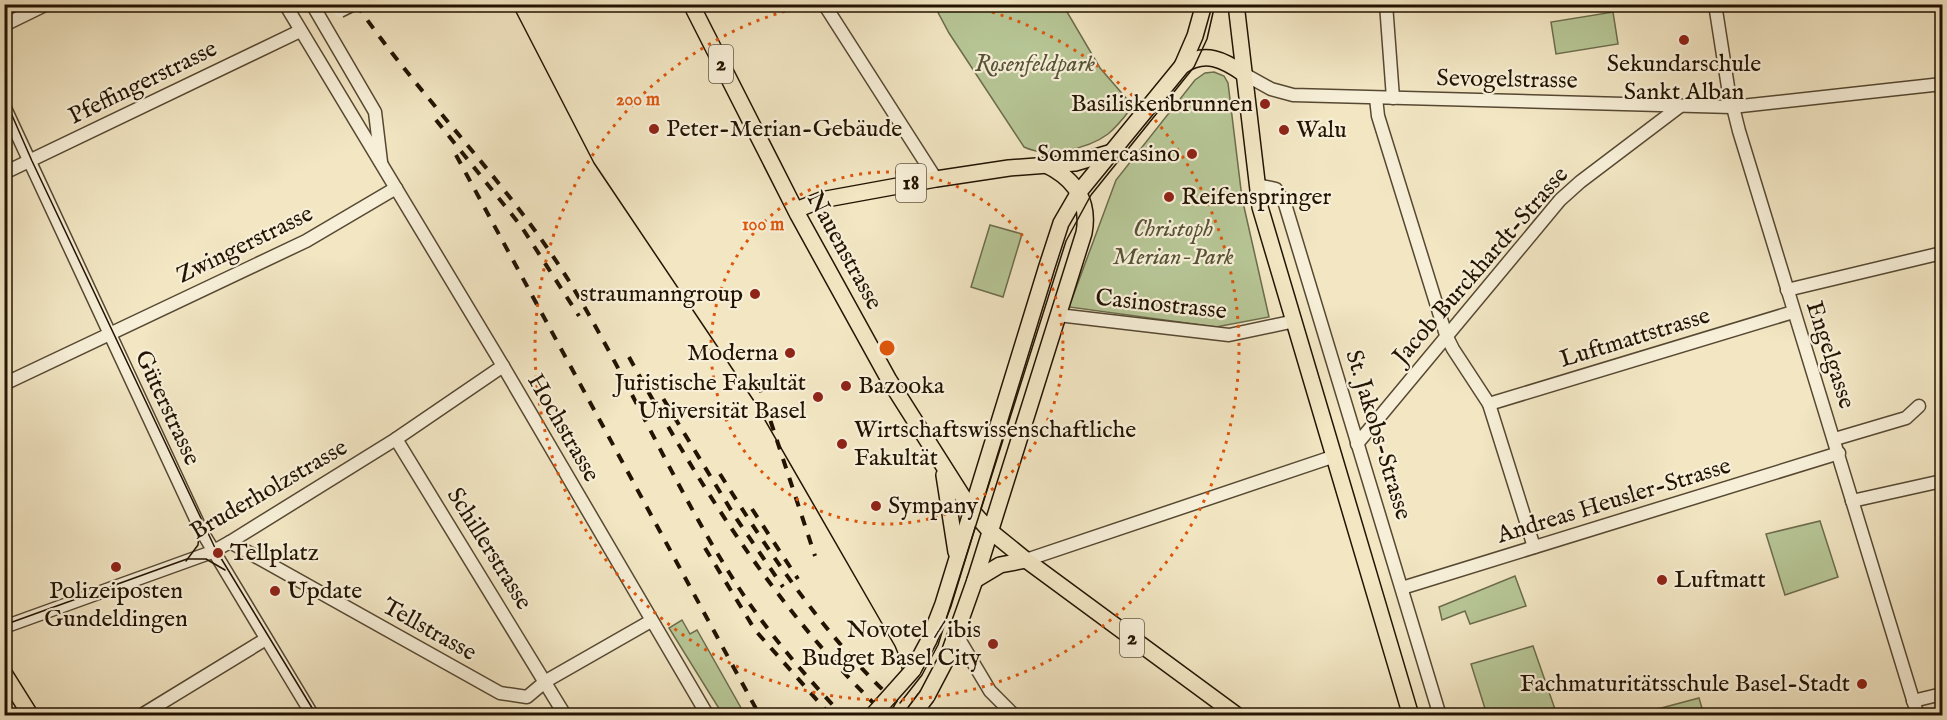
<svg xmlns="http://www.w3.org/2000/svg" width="1947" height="720" viewBox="0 0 1947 720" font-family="'IM FELL English',serif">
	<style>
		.green { fill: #b7c696; stroke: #6c6c4c; stroke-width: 1.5 }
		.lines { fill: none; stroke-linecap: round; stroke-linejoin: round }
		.minor-casing { stroke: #564832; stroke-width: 15 }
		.major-casing { stroke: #221302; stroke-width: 18 }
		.minor { stroke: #f7efd8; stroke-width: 12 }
		.major { stroke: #f2e6c3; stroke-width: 15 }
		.tram { stroke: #221302; stroke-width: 1.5 }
		.rail { stroke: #221302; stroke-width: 4; stroke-dasharray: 10 10; stroke-linecap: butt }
		.minor-bridge-casing { stroke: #564832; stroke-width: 15; stroke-linecap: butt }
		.major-bridge-casing { stroke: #221302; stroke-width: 18; stroke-linecap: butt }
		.minor-bridge { stroke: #f7efd8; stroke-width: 12 }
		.major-bridge { stroke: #f2e6c3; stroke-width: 15 }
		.ring { fill: none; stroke: #de560c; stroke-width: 3; stroke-dasharray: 3 6 }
		.poi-dot { fill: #8f2418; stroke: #f7efd8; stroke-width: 2 }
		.labels { text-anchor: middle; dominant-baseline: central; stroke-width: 4.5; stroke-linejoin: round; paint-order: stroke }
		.shield { fill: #f7efd8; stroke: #625542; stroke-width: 1.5 }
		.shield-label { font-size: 22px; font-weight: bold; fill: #221302 }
		.park-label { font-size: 24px; font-style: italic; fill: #565236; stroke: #f7efd8 }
		.poi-label { font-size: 24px; fill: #221302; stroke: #f7efd8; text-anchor: start }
		.street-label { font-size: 24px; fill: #221302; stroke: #f7efd8 }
		.centre { fill: #de560c; stroke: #f7efd8; stroke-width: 3 }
		.ring-label { font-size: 18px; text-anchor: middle; font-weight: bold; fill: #de560c; stroke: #f7efd8; stroke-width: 4.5; stroke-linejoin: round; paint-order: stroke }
	</style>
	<rect width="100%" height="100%" fill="#f2e6c3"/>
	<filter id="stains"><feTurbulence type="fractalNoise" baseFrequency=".00333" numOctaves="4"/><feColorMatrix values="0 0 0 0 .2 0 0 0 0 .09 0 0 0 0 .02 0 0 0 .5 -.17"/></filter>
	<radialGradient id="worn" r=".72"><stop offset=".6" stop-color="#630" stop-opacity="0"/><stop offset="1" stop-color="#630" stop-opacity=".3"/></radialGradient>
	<!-- green -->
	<g class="green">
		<path d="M934,5H1063L1100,68L1133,106C1126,115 1118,126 1108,134C1088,149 1046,158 1024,147L949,33Z"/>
		<path d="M1613,12L1618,44L1556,54L1551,22Z"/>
		<path d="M1214,72L1224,76L1228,83L1242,198L1269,317L1216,327L1069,307L1116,180L1195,80L1205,73Z"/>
		<path d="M990,225L1022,234L1003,297L971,287Z"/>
		<path d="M1820,521L1838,577L1785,595L1766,534Z"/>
		<path d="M1515,576L1526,606L1470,624L1465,611L1442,620L1439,607Z"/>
		<path d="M682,620L690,634L697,630L745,715H723L669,628Z"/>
		<path d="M1533,646L1557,715H1487L1471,664Z"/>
		<path d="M1699,698L1704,715H1635Z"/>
	</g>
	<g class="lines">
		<!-- minor casing -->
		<g class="minor-casing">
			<g id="minor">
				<path d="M285,4L503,366L708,716"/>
				<path d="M312,4L375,112L381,162"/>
				<path d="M824,4L936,179"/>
				<path d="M1386,4L1393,98"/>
				<path d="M1715,4L1728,87L1739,131L1918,716"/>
				<path d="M4,25L47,4"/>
				<path d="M1244,74L1271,89L1293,95L1732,107L1942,84"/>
				<path d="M1376,98L1378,116L1446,335L1453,349L1489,404L1534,547"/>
				<path d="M4,106L201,530L313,716"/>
				<path d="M4,173L300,31"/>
				<path d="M1257,185L1276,189L1285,204L1440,716"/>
				<path d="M1787,290L1942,253"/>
				<path d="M1058,315L1229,335L1295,321"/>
				<path d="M4,384L306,241L396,188"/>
				<path d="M1489,404L1793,312"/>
				<path d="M396,439L563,712L568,716"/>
				<path d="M1835,439L1906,418L1919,406"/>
				<path d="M1357,444L1560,200L1580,182L1679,107"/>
				<path d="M1852,501L1942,481"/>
				<path d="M230,542L500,693L527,697L546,681L651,621"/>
				<path d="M1026,560L1335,456"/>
				<path d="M1402,588L1839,453"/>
				<path d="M4,627L212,552L230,542L396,439L503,366"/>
				<path d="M956,634L990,691L1015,716"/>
				<path d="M1913,701L1942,694"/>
				<path d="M140,716L266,639"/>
			</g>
		</g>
		<!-- major casing -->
		<g class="major-casing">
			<g id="major">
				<path d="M691,4L798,215L889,380L972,511L989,530L1026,560L1238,716"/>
				<path d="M1236,4L1260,207L1411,716"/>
				<path d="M1182,66L1195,36L1204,4"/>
				<path d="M796,210L821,200L936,179L1009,168L1075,163L1109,153"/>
				<path d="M944,475L956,552"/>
				<path d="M975,580L1000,565L1026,560"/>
				<path d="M913,670L929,640L943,604L1047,266L1061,223L1079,192L1182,66C1205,50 1224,60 1244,74"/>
				<path d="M4,673L31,716"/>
				<path d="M927,696L948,656L975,580L1084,233C1090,201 1075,179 1046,165"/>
			</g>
		</g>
		<!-- minor -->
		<use href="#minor" class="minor"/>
		<!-- major -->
		<use href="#major" class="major"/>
		<!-- tram -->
		<g class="tram">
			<path d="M512,4L594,163L754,401L895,646C907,672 906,693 887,716"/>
			<path d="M4,97L32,161L216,550L317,716"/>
			<path d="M186,561L198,545L200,523"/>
			<path d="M4,625L187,559H206L225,570"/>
			<path d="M900,703L922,675L938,645L1066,241L1091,195L1194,67L1207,39L1215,4"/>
			<path d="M902,716L918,694"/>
		</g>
		<!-- rail -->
		<g class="rail">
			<path d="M356,4C422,100 507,181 569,281C627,376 671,480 730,574C762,626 801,671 843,716"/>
			<path d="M436,120L521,226L579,316"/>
			<path d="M456,155L760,716"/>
			<path d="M629,357C700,487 779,614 887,716"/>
			<path d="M653,382L734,515L783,587"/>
			<path d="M758,383L815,556"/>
			<path d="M720,474C775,562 832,647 911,716"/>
			<path d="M752,509L798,579"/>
			<path d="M705,548L755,630L831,716"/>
		</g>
		<!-- minor-bridge casing -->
		<g class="minor-bridge-casing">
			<path id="minor-bridge" d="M340,11L354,4"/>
		</g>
		<!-- major-bridge casing -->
		<g class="major-bridge-casing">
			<g id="major-bridge">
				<path d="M872,716L913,670"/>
				<path d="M912,716L927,696"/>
			</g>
		</g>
		<!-- minor-bridge -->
		<use href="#minor-bridge" class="minor-bridge"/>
		<!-- major-bridge -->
		<use href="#major-bridge" class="major-bridge"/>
	</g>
	<!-- distance rings -->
	<g class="ring">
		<circle cx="887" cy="348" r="176"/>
		<path d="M966 5A352 352 0 1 1 808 5"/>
	</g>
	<!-- markers -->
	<g class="poi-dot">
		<circle cx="1684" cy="40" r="6"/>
		<circle cx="1265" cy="104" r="6"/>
		<circle cx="654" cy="129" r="6"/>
		<circle cx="1284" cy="130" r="6"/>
		<circle cx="1192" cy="154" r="6"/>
		<circle cx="1169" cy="197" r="6"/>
		<circle cx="755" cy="294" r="6"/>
		<circle cx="790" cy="353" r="6"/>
		<circle cx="846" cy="386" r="6"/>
		<circle cx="818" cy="397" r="6"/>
		<circle cx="842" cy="444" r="6"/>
		<circle cx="876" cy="506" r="6"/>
		<circle cx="218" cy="553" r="6"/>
		<circle cx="116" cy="567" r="6"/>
		<circle cx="1662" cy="580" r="6"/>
		<circle cx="275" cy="591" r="6"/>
		<circle cx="993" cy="644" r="6"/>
		<circle cx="1862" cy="684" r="6"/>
	</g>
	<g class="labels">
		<!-- shield labels -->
		<g class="shield">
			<rect x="709" y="45" width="24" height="38" rx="4.5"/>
			<rect x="896" y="164" width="30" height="38" rx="4.5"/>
			<rect x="1120" y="619" width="24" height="38" rx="4.5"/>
		</g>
		<g class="shield-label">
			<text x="721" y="64">2</text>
			<text x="911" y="183">18</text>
			<text x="1132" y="638">2</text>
		</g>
		<!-- park labels -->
		<g class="park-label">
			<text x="1035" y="64">Rosenfeldpark</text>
			<text x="1173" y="229">Christoph<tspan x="1173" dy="28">Merian-Park</tspan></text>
		</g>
		<!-- poi labels -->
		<g class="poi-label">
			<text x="1684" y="64" text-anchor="middle">Sekundarschule<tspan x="1684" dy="28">Sankt Alban</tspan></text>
			<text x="1253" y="104" text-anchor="end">Basiliskenbrunnen</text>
			<text x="666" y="129">Peter-Merian-Gebäude</text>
			<text x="1296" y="130">Walu</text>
			<text x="1180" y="154" text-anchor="end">Sommercasino</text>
			<text x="1181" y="197">Reifenspringer</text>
			<text x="743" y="294" text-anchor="end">straumanngroup</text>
			<text x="778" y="353" text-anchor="end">Moderna</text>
			<text x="806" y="383" text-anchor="end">Juristische Fakultät<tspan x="806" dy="28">Universität Basel</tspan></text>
			<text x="858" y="386">Bazooka</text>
			<text x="854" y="430">Wirtschaftswissenschaftliche<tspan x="854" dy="28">Fakultät</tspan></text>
			<text x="888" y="506">Sympany</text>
			<text x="230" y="553">Tellplatz</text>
			<text x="1674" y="580">Luftmatt</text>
			<text x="116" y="591" text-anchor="middle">Polizeiposten<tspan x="116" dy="28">Gundeldingen</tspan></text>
			<text x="287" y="591">Update</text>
			<text x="981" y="630" text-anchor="end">Novotel / ibis<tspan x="981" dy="28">Budget Basel City</tspan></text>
			<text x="1850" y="684" text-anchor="end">Fachmaturitätsschule Basel-Stadt</text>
		</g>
		<!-- street labels -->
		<g class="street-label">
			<text transform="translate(1507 80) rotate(1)">Sevogelstrasse</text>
			<text transform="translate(143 83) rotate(-26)">Pfeffingerstrasse</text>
			<text transform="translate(245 245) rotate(-26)">Zwingerstrasse</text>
			<text transform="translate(844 251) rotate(61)">Nauenstrasse</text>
			<text transform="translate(1481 266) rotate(-49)">Jacob Burckhardt-Strasse</text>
			<text transform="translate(1161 305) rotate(6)">Casinostrasse</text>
			<text transform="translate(1635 338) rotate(-17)">Luftmattstrasse</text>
			<text transform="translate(1830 355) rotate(72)">Engelgasse</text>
			<text transform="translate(167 408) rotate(65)">Güterstrasse</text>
			<text transform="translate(563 428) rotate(60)">Hochstrasse</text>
			<text transform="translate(1378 435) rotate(73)">St. Jakobs-Strasse</text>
			<text transform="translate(269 490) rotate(-30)">Bruderholzstrasse</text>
			<text transform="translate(1614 501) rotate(-17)">Andreas Heusler-Strasse</text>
			<text transform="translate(489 549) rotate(58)">Schillerstrasse</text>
			<text transform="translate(429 630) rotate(29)">Tellstrasse</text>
		</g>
	</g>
	<circle cx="887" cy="348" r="9" class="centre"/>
	<g class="ring-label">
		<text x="638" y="105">200 m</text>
		<text x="763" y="230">100 m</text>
	</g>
	<!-- margin -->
	<rect width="1947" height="720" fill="none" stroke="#f2e6c3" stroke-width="24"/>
	<rect x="6" y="6" width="1935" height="708" fill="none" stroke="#221302" stroke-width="3"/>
	<rect x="12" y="12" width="1923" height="696" fill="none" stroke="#221302" stroke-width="1.5"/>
	<rect width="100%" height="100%" filter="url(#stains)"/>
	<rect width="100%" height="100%" fill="url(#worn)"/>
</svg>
